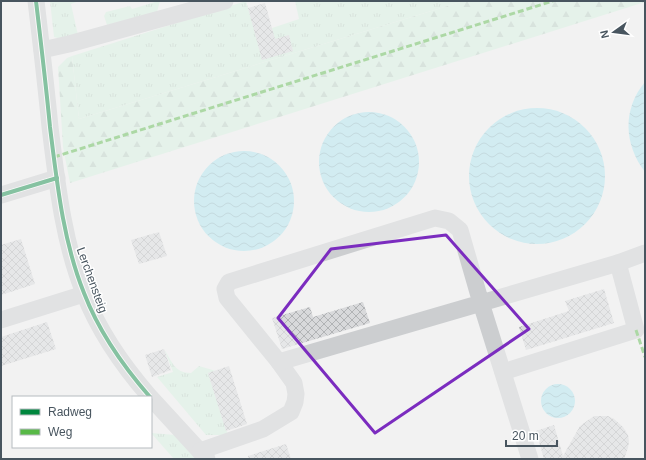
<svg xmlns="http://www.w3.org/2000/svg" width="646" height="460" viewBox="0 0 646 460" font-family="Arial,sans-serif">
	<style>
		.grass { fill: url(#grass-tufts) }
		.forest { fill: url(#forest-firs) }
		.water { fill: url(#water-waves) }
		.building { fill: url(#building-cross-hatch) }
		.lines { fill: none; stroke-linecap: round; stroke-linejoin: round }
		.minor { stroke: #ccced0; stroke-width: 17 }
		.quiet { stroke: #58b947; stroke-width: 3; stroke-dasharray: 6 3; stroke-linecap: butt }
		.cycleway-casing { stroke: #fff; stroke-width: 6 }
		.cycleway { stroke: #00873e; stroke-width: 4 }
		.marked { fill: none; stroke: #7b2cbf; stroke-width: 3; stroke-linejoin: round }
		.labels { text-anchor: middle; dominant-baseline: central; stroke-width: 3; stroke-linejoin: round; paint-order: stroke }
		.street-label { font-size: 12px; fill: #48555f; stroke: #fff }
	</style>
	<defs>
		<pattern id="grass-tufts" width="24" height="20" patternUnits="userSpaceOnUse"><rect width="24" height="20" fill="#d6f1e0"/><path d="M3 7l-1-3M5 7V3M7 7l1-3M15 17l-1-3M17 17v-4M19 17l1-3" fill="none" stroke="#b9d1c3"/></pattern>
		<pattern id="forest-firs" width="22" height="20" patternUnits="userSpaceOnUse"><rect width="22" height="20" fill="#d6f1e0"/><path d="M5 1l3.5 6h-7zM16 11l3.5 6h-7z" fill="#b9d1c3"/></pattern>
		<pattern id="water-waves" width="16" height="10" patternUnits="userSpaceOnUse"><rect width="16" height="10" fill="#abe5f0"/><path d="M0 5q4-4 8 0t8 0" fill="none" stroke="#8dbcc6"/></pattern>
		<pattern id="building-cross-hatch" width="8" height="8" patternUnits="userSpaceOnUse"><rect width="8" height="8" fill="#d8d9db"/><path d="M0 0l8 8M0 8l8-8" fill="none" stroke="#b1b3b5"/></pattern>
	</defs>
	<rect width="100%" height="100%" fill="#f2f2f2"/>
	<!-- grass -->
	<g class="grass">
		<path d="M50,1H79L71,4L78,35L61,39L54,37Z"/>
		<path d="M155,1H160L157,12L107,25L104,16L106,12L130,6L132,9L155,2Z"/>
		<path d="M246,1L257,38L273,33L272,28L299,19L295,1H464L79,119L72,56Z"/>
		<path d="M164,349C172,361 174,373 191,373L199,366L216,371L208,373L228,435H206L157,377L173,372Z"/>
		<path d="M151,433L176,435L197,459H174Z"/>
	</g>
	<!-- forest -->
	<path class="forest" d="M464,1L645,2L70,183L63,147L58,67L67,58L72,56L79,119Z"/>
	<!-- water -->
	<g class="water">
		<path d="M645,82V172C624,145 622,109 645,82Z"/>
		<circle cx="537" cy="176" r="68"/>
		<circle cx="369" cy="162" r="50"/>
		<circle cx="244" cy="201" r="50"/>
		<circle cx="558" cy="401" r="17"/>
	</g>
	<!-- building -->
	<g class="building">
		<path d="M265,3L275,39L289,35L293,51L262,60L248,8Z"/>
		<path d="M159,232L167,256L139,264L131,240Z"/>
		<path d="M21,239L35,284L1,295V245Z"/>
		<path d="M604,289L614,323L526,350L519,327L569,311L565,301Z"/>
		<path d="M363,302L370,323L282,349L272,318L310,307L313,317Z"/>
		<path d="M47,322L56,349L1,366V337Z"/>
		<path d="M164,349L171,370L152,377L145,355Z"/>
		<path d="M229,366L247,424L226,431L208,373Z"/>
		<path d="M594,416H608L614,419L623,427L628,435L629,441L628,448L624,459H544L536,431L554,425L563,456L580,426Z"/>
		<path d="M286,444L291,459H248V456Z"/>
	</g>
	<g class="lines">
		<!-- minor -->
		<g class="minor">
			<path d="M36,1C41,43 46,85 50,127C57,183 63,241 84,293C99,332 123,366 150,397"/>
			<path d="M42,50L69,44L225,1"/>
			<path d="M1,195L57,178"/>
			<path d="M1,320L84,294"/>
			<path d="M503,372L636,330L618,263"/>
			<path d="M151,398L207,459"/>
			<path d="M200,451L263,429L291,412L295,402L296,394L294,383L279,362"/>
			<path d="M530,459L481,303L460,230L449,221L435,218L229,282L225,289L227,298L279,362L618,263L645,253"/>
		</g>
		<!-- quiet -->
		<g class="quiet">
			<path d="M54,157L553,1"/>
			<path d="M636,330L645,357"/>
		</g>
		<!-- cycleway casing -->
		<g class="cycleway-casing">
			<g id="cycleway">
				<path d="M36,1C41,43 46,85 50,127C57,183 63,241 84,293C99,332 123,366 150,397"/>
				<path d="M1,195L57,178"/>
			</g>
		</g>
		<!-- cycleway -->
		<use href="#cycleway" class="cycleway"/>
	</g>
	<!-- marked area -->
	<path d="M0 0H646V460H0ZM446,235L529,329L375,433L278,318L331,249Z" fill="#f2f2f2" fill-opacity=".55" fill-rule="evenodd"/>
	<path class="marked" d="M446,235L529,329L375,433L278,318L331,249Z"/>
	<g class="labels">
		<!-- street labels -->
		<g class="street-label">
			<text transform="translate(92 280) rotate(70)">Lerchensteig</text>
		</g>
	</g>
	<!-- border -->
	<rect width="646" height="460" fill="none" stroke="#48555f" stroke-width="4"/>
	<!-- legend -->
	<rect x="12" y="396" width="140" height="52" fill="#ffffff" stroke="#b6bbbf"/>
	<rect x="20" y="409" width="20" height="6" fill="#00873e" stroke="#b6bbbf"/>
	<text x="48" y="416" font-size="12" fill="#48555f">Radweg</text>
	<rect x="20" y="429" width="20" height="6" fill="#58b947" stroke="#b6bbbf"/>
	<text x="48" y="436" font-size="12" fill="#48555f">Weg</text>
	<!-- north arrow -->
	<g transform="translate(614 32) rotate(256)" stroke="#ffffff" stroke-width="3" paint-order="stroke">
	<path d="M0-3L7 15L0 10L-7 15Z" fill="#48555f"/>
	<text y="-6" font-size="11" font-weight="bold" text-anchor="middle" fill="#48555f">N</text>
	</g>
	<!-- scale -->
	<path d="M506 440v6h51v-6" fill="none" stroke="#48555f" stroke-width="2"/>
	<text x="512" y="440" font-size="12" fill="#48555f" stroke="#ffffff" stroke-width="3" paint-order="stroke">20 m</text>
</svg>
